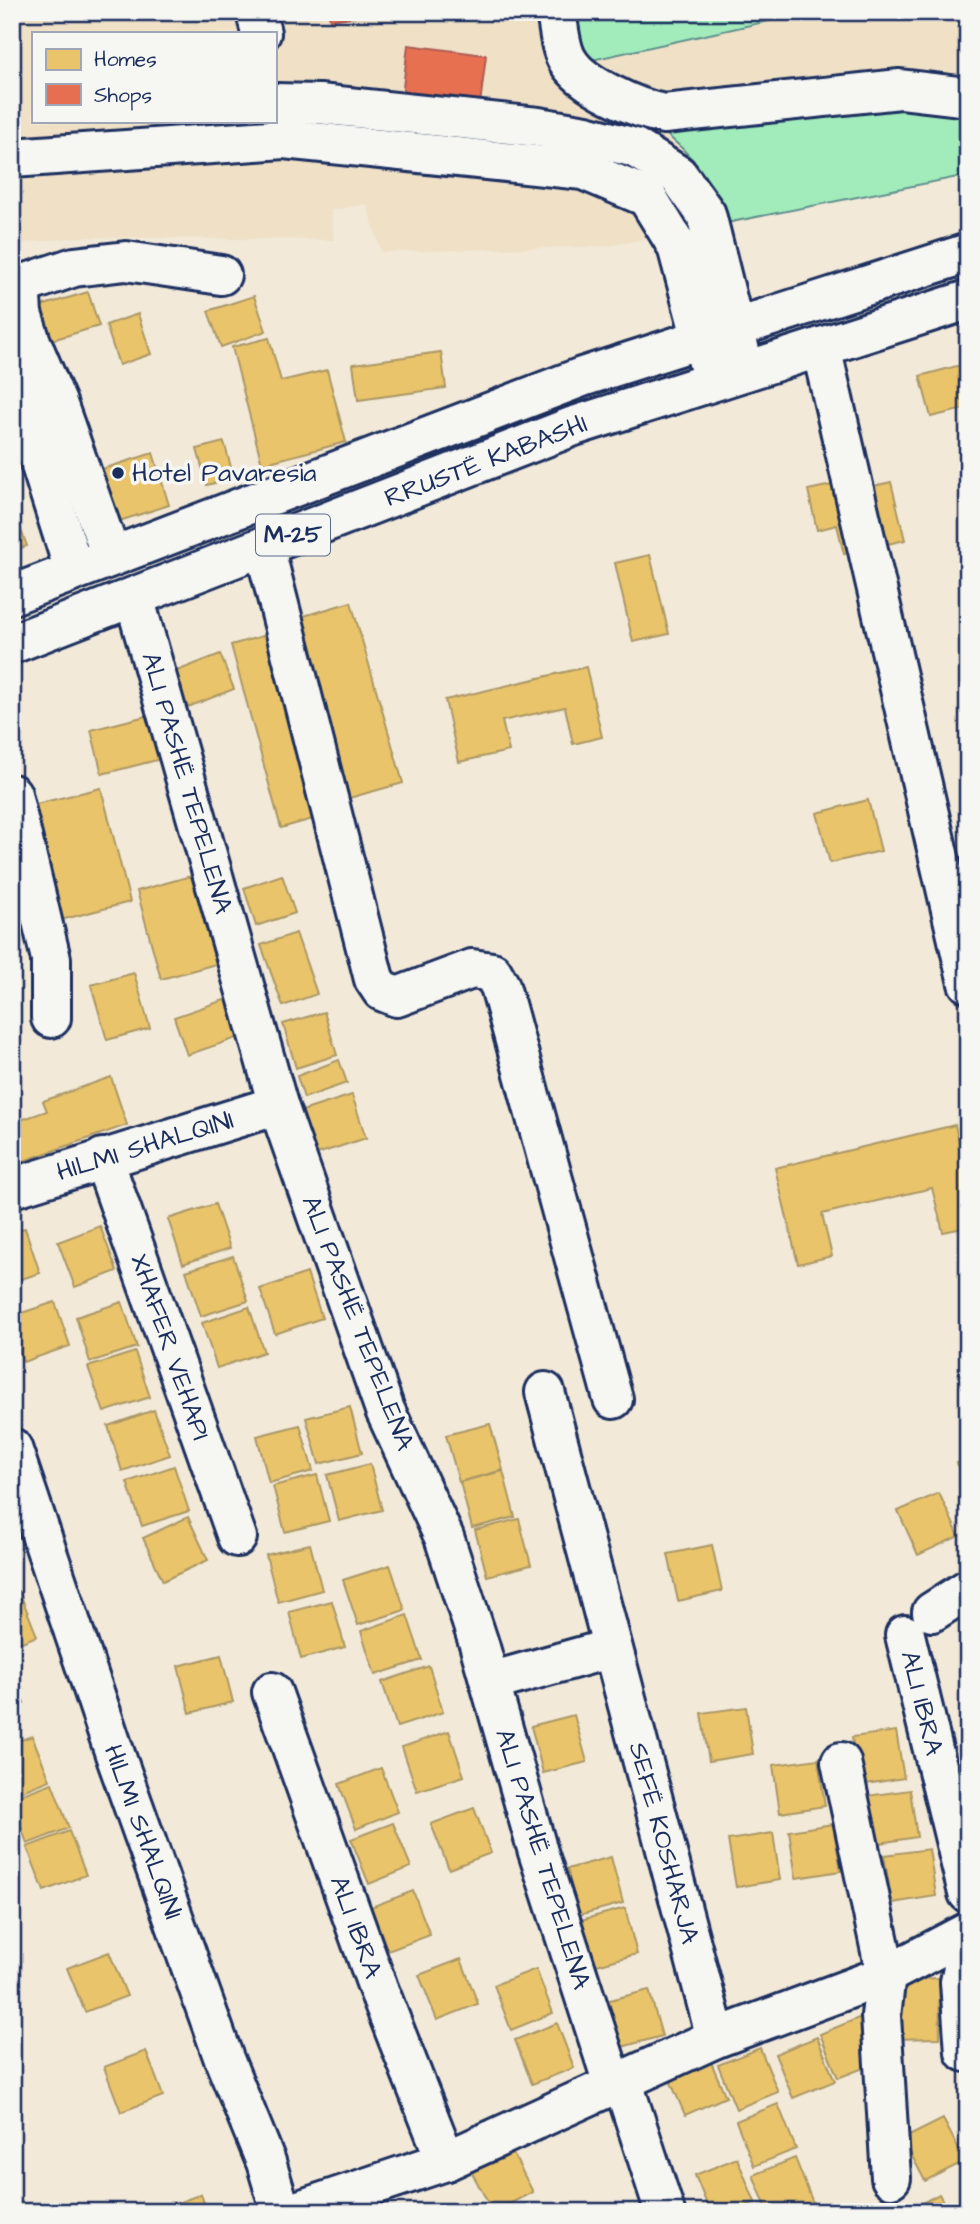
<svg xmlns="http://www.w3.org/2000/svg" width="980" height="2224" viewBox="0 0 980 2224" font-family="'Architects Daughter',sans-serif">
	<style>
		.built { fill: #efe0c6; fill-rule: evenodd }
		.green { fill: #a2ecbb; stroke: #5e8e8c; stroke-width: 2 }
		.homes { fill: #e9c46a; stroke: #ab9766; stroke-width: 2 }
		.shops { fill: #e76f51; stroke: #aa5c55; stroke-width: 2 }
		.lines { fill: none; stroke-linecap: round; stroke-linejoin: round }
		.minor-casing { stroke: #1b2f5e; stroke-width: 44 }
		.major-casing { stroke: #1b2f5e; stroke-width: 44 }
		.minor { stroke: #f6f6f2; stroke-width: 38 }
		.major { stroke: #f6f6f2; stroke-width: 38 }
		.poi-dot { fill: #1b2f5e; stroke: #f6f6f2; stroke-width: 2.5 }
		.labels { text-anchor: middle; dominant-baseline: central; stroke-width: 7; stroke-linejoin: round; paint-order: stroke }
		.shield { fill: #f6f6f2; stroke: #5d6b8a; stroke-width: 2 }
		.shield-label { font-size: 24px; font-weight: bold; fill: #1b2f5e }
		.street-label { font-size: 26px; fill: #1b2f5e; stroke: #f6f6f2 }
		.poi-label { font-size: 26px; fill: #1b2f5e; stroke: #f6f6f2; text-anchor: start }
	</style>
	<rect width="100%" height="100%" fill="#f2e9d8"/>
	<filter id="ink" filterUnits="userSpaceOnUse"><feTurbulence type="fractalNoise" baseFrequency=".0143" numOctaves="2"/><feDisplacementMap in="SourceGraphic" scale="14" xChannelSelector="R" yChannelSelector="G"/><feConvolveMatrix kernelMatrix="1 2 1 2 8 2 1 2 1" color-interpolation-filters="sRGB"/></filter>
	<g filter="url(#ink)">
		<!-- built -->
		<path class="built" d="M12,12H968V175L609,246L381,252L367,204L331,210L334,240L79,237L12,244ZM33,33H275V121H33Z"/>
		<!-- green -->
		<g class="green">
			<path d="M571,12H809L592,60L580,45Z"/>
			<path d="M869,106L968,111V175L726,223C713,183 694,154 659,129Z"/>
		</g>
		<!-- homes -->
		<g class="homes">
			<path d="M88,292L99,326L52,340L41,306Z"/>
			<path d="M254,296L266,331L221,347L208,311Z"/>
			<path d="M138,314L151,354L119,365L106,325Z"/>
			<path d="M269,338L281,381L327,370L346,442L262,464L232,347Z"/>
			<path d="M441,352L446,388L358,400L353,364Z"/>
			<path d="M968,363V408L931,417L920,376Z"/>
			<path d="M224,442L234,478L207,485L197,449Z"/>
			<path d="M153,453L169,505L110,524L93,472Z"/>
			<path d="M891,482L905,540L844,554L837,525L817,530L808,490L832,485L834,495Z"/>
			<path d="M15,514L27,546L12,551V515Z"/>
			<path d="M650,555L669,634L633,642L615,563Z"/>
			<path d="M351,602L403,783L349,798L297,618Z"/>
			<path d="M280,631L330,814L281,828L231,645Z"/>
			<path d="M220,654L234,689L178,711L164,676Z"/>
			<path d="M586,667L602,737L573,744L565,707L502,721L509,751L459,762L445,700Z"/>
			<path d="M150,715L161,759L102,774L91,730Z"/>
			<path d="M101,788L130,902L53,922L24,807Z"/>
			<path d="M868,800L881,851L830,863L817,813Z"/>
			<path d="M282,875L295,913L256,926L244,888Z"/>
			<path d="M191,876L216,964L161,979L137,891Z"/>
			<path d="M296,933L317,994L283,1006L261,945Z"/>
			<path d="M134,973L150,1028L107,1040L91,985Z"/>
			<path d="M227,999L240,1037L187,1055L174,1017Z"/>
			<path d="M324,1012L337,1055L296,1068L283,1024Z"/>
			<path d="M339,1060L347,1083L304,1098L297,1076Z"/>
			<path d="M111,1077L127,1125L12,1165V1123L47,1111L43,1101Z"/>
			<path d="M352,1095L366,1138L317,1154L302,1111Z"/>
			<path d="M955,1125L968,1180V1227L943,1232L932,1188L822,1214L832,1256L798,1264L775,1168Z"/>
			<path d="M215,1204L230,1248L183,1264L168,1219Z"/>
			<path d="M100,1226L117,1271L75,1287L58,1242Z"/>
			<path d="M25,1228L40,1273L12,1282V1232Z"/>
			<path d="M233,1256L248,1301L201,1316L186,1271Z"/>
			<path d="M307,1273L322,1318L275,1334L260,1289Z"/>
			<path d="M55,1302L70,1346L23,1362L12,1329V1316Z"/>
			<path d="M122,1302L137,1347L90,1362L76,1317Z"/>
			<path d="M249,1307L264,1352L217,1368L202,1323Z"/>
			<path d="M135,1352L150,1397L104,1412L88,1367Z"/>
			<path d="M350,1407L362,1453L319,1464L306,1418Z"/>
			<path d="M154,1410L170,1455L122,1471L108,1426Z"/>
			<path d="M490,1424L503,1470L459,1482L446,1435Z"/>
			<path d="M300,1425L313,1471L269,1483L257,1436Z"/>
			<path d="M968,1458V1486L957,1463Z"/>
			<path d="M370,1464L382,1510L339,1521L327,1475Z"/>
			<path d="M174,1466L189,1511L142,1526L127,1482Z"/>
			<path d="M503,1471L515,1517L472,1528L460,1482Z"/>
			<path d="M317,1475L329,1521L285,1532L273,1486Z"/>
			<path d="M939,1493L959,1536L918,1555L898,1511Z"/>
			<path d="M188,1517L208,1560L163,1581L143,1538Z"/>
			<path d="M519,1519L531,1565L487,1576L475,1530Z"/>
			<path d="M310,1544L322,1590L278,1602L266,1555Z"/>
			<path d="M712,1545L722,1591L678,1601L668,1554Z"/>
			<path d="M390,1565L405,1610L358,1625L343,1580Z"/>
			<path d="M19,1591L37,1636L12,1646V1594Z"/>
			<path d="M332,1601L345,1647L301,1659L289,1612Z"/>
			<path d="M407,1615L422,1660L375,1675L361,1631Z"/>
			<path d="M221,1655L233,1702L190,1713L178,1666Z"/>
			<path d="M429,1666L443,1712L397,1727L382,1682Z"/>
			<path d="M12,1673L24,1703L12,1707Z"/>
			<path d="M746,1707L753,1754L709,1761L701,1713Z"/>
			<path d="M574,1715L587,1762L543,1773L531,1726Z"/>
			<path d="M449,1731L464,1776L417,1791L402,1747Z"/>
			<path d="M896,1731L904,1778L859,1785L852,1737Z"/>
			<path d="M32,1736L50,1780L12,1795V1743Z"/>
			<path d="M818,1759L825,1806L780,1813L773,1765Z"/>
			<path d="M381,1768L398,1812L356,1829L339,1784Z"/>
			<path d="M52,1783L69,1828L27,1844L12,1798Z"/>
			<path d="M910,1790L917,1837L873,1844L866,1796Z"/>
			<path d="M474,1808L491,1853L449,1869L431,1824Z"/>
			<path d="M393,1823L411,1867L369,1884L351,1839Z"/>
			<path d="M833,1824L841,1871L796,1878L789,1831Z"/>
			<path d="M69,1831L86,1875L44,1891L27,1847Z"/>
			<path d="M773,1833L780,1880L736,1887L728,1840Z"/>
			<path d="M929,1849L936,1896L892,1903L884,1855Z"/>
			<path d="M611,1857L623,1903L579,1915L567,1869Z"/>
			<path d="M413,1891L430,1935L388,1951L371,1907Z"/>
			<path d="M625,1908L637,1954L593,1966L581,1920Z"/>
			<path d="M109,1952L127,1996L85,2012L67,1968Z"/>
			<path d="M461,1959L478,2004L437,2020L419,1975Z"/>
			<path d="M536,1969L553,2013L511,2030L494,1985Z"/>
			<path d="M939,1978L940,2038L891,2039L889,1980Z"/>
			<path d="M649,1990L662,2036L618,2048L606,2001Z"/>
			<path d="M861,2017L879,2062L838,2078L820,2034Z"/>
			<path d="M557,2023L574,2068L532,2084L515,2040Z"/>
			<path d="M817,2037L835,2081L793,2098L775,2054Z"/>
			<path d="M760,2048L778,2092L736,2109L718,2065Z"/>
			<path d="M146,2051L163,2096L121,2112L104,2067Z"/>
			<path d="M707,2053L726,2097L685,2115L666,2071Z"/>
			<path d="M778,2104L796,2149L754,2166L736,2121Z"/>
			<path d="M943,2119L965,2161L925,2181L903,2139Z"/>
			<path d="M511,2150L533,2192L493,2212L471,2171Z"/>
			<path d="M737,2158L755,2202L732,2212H710L695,2175Z"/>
			<path d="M795,2158L813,2203L791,2212H768L753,2175Z"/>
			<path d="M201,2194L207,2212H159V2210Z"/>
			<path d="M939,2194L949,2212H905Z"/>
		</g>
		<!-- shops -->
		<g class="shops">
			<path d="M329,12H386L330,20Z"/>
			<path d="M408,45L486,55L480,105L402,96Z"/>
		</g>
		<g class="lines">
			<!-- minor casing -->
			<g class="minor-casing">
				<g id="minor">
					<path d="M256,12L261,33"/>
					<path d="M556,12C559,27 560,49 568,61C582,85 637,109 664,114L900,89L968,97"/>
					<path d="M275,103L319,104L538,127L586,135L635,148L678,175L706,214L745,371"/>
					<path d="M12,158L284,139L583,170L647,197L677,246L713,381"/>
					<path d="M821,347L968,983"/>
					<path d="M12,374L74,570"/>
					<path d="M264,546L374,979L382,991L397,997L472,969L492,972L500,986L613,1399"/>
					<path d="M111,556L57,403L31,342L22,314L21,298L24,284L74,267L126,261L221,275"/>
					<path d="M134,597L278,1105L385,1410L444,1537L479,1644L538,1852L613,2084"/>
					<path d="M12,794L51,959V1018"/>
					<path d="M103,1158L237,1537"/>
					<path d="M12,1188L278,1105"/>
					<path d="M545,1392L716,2038"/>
					<path d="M12,1448L117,1760L224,2059L266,2162L281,2212"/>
					<path d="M932,1612L968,1589"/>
					<path d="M905,1635L968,1893"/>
					<path d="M490,1682L612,1648"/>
					<path d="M272,1692L378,1988L446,2161"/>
					<path d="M841,1762L886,1975L881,2016L891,2178"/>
					<path d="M965,2052L960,1982L968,1943"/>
					<path d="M622,2080L665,2212"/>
					<path d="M293,2212L446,2161L716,2038L886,1975L968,1932"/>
				</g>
			</g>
			<!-- major casing -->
			<g class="major-casing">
				<g id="major">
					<path d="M12,595L582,377L968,253"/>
					<path d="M12,644L574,426L968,300"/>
				</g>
			</g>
			<!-- minor -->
			<use href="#minor" class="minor"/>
			<!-- major -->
			<use href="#major" class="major"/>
		</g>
	</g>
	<!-- markers -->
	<circle class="poi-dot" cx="118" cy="473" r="7"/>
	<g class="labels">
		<!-- shield labels -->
		<rect class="shield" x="256" y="514.5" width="74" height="41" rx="5"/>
		<g class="shield-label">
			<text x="293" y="535">M-25</text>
		</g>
		<!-- street labels -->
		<g class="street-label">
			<text transform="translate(486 461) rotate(-21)">RRUSTË KABASHI</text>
			<text transform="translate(187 783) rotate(74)">ALI PASHË TEPELENA</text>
			<text transform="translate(145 1146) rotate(-17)">HILMI SHALQINI</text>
			<text transform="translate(358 1323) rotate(69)">ALI PASHË TEPELENA</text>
			<text transform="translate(170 1347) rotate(71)">XHAFER VEHAPI</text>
			<text transform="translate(922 1703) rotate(76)">ALI IBRA</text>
			<text transform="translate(143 1832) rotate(70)">HILMI SHALQINI</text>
			<text transform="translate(664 1843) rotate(75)">SEFË KOSHARJA</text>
			<text transform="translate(543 1859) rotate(73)">ALI PASHË TEPELENA</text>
			<text transform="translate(356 1927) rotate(70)">ALI IBRA</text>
		</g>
		<!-- poi labels -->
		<g class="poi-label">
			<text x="132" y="473">Hotel Pavaresia</text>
		</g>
	</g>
	<!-- margin -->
	<rect width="980" height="2224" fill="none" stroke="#f6f6f2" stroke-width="42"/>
	<rect x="21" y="21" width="938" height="2182" fill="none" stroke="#1b2f5e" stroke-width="2.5" filter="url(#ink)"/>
	<!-- legend -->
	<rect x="32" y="32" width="245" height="91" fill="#f6f6f2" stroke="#9ea6b7" stroke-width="2"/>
	<rect x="46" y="49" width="35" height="21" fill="#e9c46a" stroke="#9ea6b7" stroke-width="2"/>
	<text x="94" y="66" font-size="21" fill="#1b2f5e">Homes</text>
	<rect x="46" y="84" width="35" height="21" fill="#e76f51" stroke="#9ea6b7" stroke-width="2"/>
	<text x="94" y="102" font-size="21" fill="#1b2f5e">Shops</text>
</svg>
